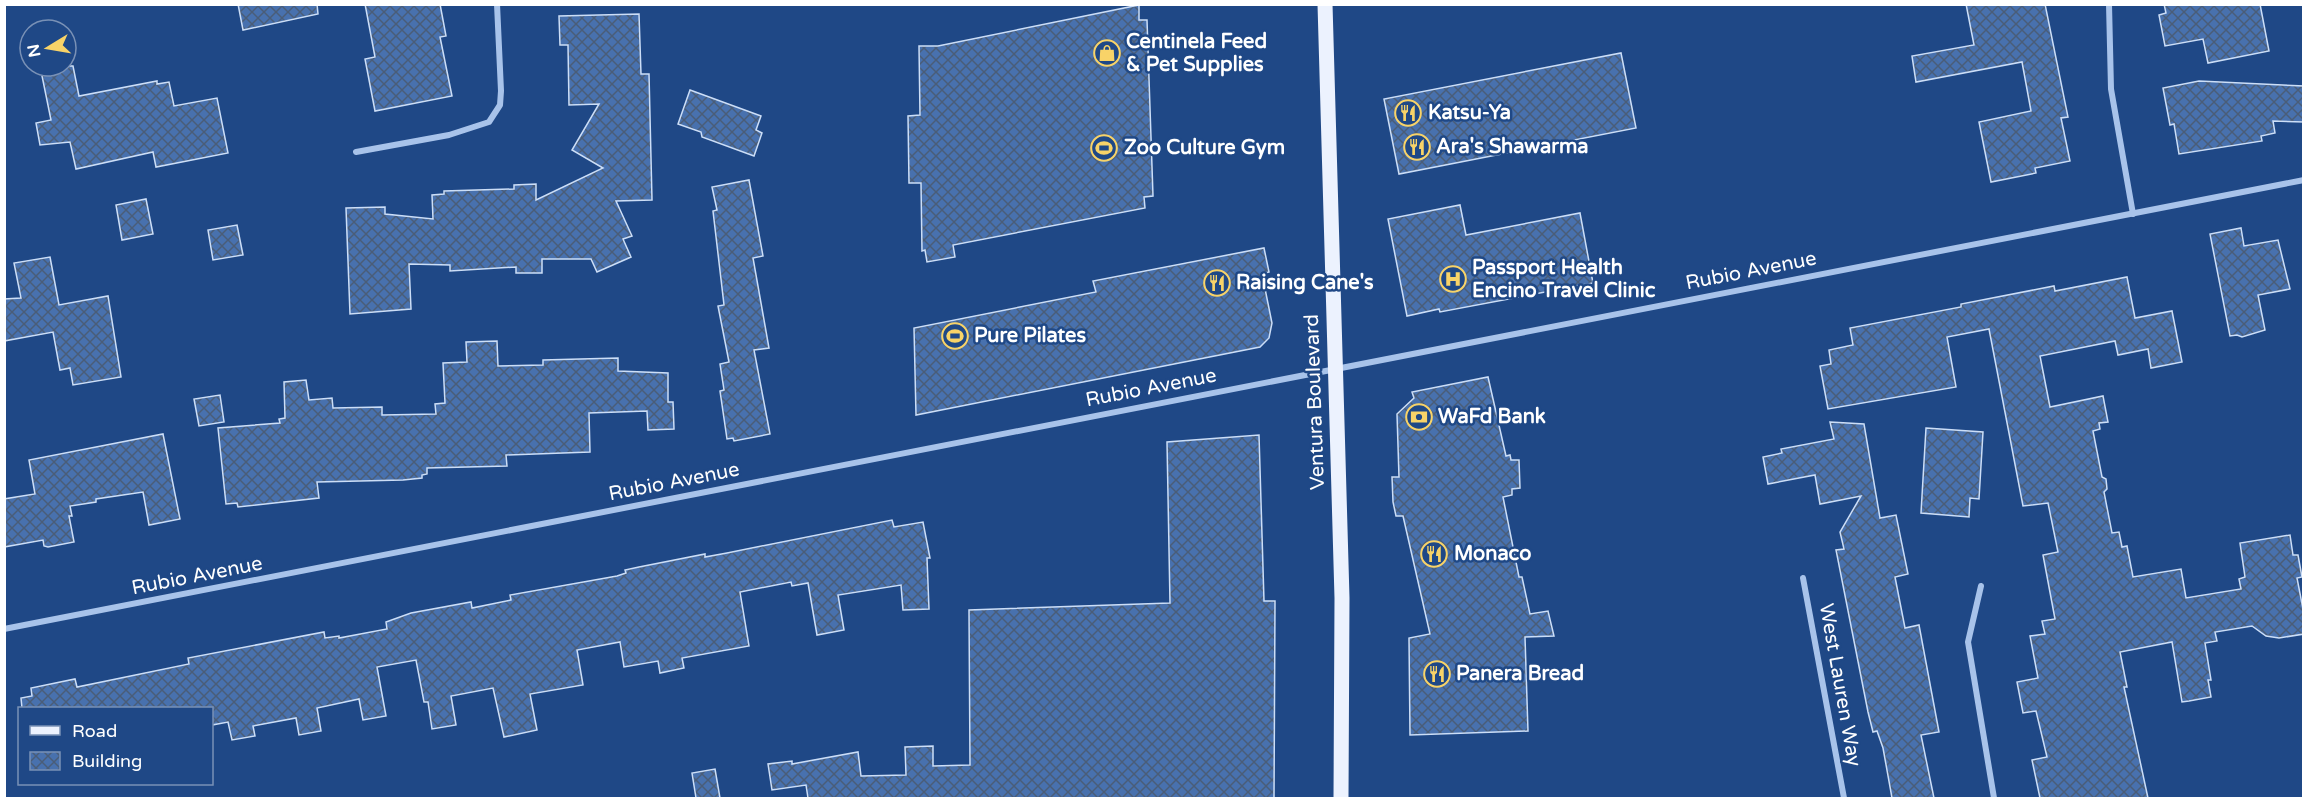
<svg xmlns="http://www.w3.org/2000/svg" width="2308" height="803" viewBox="0 0 2308 803" font-family="'Varela Round',sans-serif">
	<style>
		.building { fill: url(#building-cross-hatch); stroke: #ccdef7; stroke-width: 1.5 }
		.lines { fill: none; stroke-linecap: round; stroke-linejoin: round }
		.street { stroke: #a8c3ea; stroke-width: 6 }
		.primary { stroke: #ecf2fe; stroke-width: 15 }
		.labels { text-anchor: middle; dominant-baseline: central; stroke-width: 5; stroke-linejoin: round; paint-order: stroke }
		.poi-label { font-size: 20px; font-weight: bold; fill: #fff; stroke: #1f4886; text-anchor: start }
		.street-label { font-size: 20px; fill: #fff; stroke: #1f4886 }
	</style>
	<defs>
		<pattern id="building-cross-hatch" width="8" height="8" patternUnits="userSpaceOnUse" patternTransform="scale(1.5)"><rect width="8" height="8" fill="#4871ae"/><path d="M0 0l8 8M0 8l8-8" fill="none" stroke="#4a5d78"/></pattern>
	</defs>
	<rect width="100%" height="100%" fill="#1f4886"/>
	<!-- building -->
	<g class="building">
		<path d="M238,4H317L318,14L243,30Z"/>
		<path d="M365,4H440L446,36L440,37L452,96L375,111L365,59L375,57Z"/>
		<path d="M1966,4H2045L2068,117L2061,118L2070,161L2035,168L2036,173L1991,182L1979,122L2031,111L2022,62L1916,82L1912,56L1974,45Z"/>
		<path d="M2164,4H2260L2269,51L2208,63L2203,39L2165,46L2159,15L2166,13Z"/>
		<path d="M1139,5V20H1147L1153,196L1144,197L1145,208L953,245L955,257L927,262L925,250L922,251L921,183H909L908,116L920,115L919,46H938Z"/>
		<path d="M639,14L641,74H649L652,200L616,201L632,236L623,239L631,257L597,272L591,259H542V273H516V267L450,271V265L409,264L411,309L350,314L346,208L385,207V214L433,219L432,195L444,194V191L514,189V185L536,184V200L603,168L572,150L599,104L569,105L568,45H560L559,16Z"/>
		<path d="M1621,53L1636,128L1399,174L1384,99Z"/>
		<path d="M40,66H73L79,96L157,81V84L169,82L174,106L217,98L228,153L156,167L153,152L76,169L70,142L40,145L36,123L51,120Z"/>
		<path d="M2199,81L2304,86V122L2273,121L2275,133L2261,136L2262,141L2179,154L2174,124L2170,125L2163,88Z"/>
		<path d="M690,90L761,116L756,130L762,133L754,156L702,137L701,132L678,124Z"/>
		<path d="M749,180L763,256L753,258L769,348L754,350L770,434L734,441L733,438L727,439L720,391L724,390L720,364L729,362L718,306L724,305L713,211L717,210L712,187Z"/>
		<path d="M146,199L153,234L122,240L116,205Z"/>
		<path d="M1460,205L1466,235L1580,213L1593,283L1440,312L1439,309L1407,316L1388,219Z"/>
		<path d="M237,225L243,255L213,260L208,230Z"/>
		<path d="M2241,228L2244,246L2278,240L2290,289L2258,295L2265,330L2242,337L2237,335L2230,336L2210,234Z"/>
		<path d="M1264,248L1269,272L1262,274L1272,323L1269,338L1260,347L916,415L914,328L1096,292L1093,281Z"/>
		<path d="M50,257L59,305L108,296L121,377L73,385L70,368L60,370L53,332L4,341V299L21,298L14,263Z"/>
		<path d="M2127,277L2135,318L2172,311L2182,362L2151,368L2148,349L2118,355L2115,341L2040,356L2050,407L2103,396L2108,422L2099,423L2100,429L2093,431L2102,477L2106,479L2107,489L2104,492L2112,533L2119,532L2122,547L2127,546L2133,577L2181,569L2186,598L2241,589L2239,579L2245,577L2240,543L2290,535L2293,555H2298L2302,577L2297,578L2304,614V634L2279,638L2266,636L2252,626L2215,632L2217,641L2205,643L2211,680H2208L2211,697L2189,701L2182,702L2172,642L2120,652L2127,687H2124L2148,798H2040L2032,760L2047,757L2036,711L2023,713L2017,682L2038,678L2030,636L2045,634L2042,621L2055,619L2043,555L2058,552L2048,503L2023,506L1989,329L1947,337L1956,387L1828,409L1820,366L1831,364L1829,350L1853,345L1850,328L1961,307V304L2054,286L2055,291Z"/>
		<path d="M497,341L498,366L543,365V360L618,358V371L668,373V402H673L674,429L648,430L647,411L589,413L590,452L506,455L507,466L427,468V474L422,475V478L403,480L317,482L319,498L238,507L237,503L226,504L218,428L280,423L279,419L285,418L284,382L306,380L309,400L332,398L333,408L382,407V415L436,414L435,404L445,403L443,363L467,362L466,342Z"/>
		<path d="M1488,377L1506,456L1510,455L1511,460H1519L1520,488L1512,489V495L1503,497L1519,577H1522L1530,614L1548,611L1554,636L1525,637L1528,731L1410,735L1409,638L1430,634L1403,516H1396L1393,502L1392,477H1399L1397,414L1414,398L1412,392Z"/>
		<path d="M220,395L224,422L199,426L194,399Z"/>
		<path d="M1830,422L1864,424L1880,518L1896,515L1908,574L1895,577L1905,628L1919,625L1939,732L1921,735L1934,798H1892L1883,748L1877,731L1873,732L1868,712L1836,550L1844,549L1840,532L1861,496L1820,504L1815,475L1768,484L1763,457L1782,453L1781,449L1834,439Z"/>
		<path d="M1926,428L1983,432L1979,499L1970,498L1969,517L1921,513Z"/>
		<path d="M163,434L180,519L149,525L143,492L96,499V502L70,506L72,516H69L74,542L48,547L44,546L43,540L4,547V499L35,494L29,460Z"/>
		<path d="M1259,435L1264,601H1275L1274,798H808L806,785L772,790L768,764L792,761V764L858,752L861,776L906,775L905,747L933,746V766L970,765L969,610L1170,603L1167,442Z"/>
		<path d="M892,520L894,527L923,522L930,558H927L929,609L903,610L901,585L838,595L844,630L817,635L808,583L792,586L791,582L740,592L749,646L682,658L684,668L660,673L658,661L624,667L620,642L577,650L583,685L530,694L537,730L504,737L493,688L451,696L456,725L432,729L428,702H424L416,660L377,667L386,716L363,720L359,699L317,708L321,731L299,735L296,718L253,726L255,736L232,740L228,722L212,725V708H22L21,698L32,696L31,688L75,679L77,687L189,664L188,658L324,632L325,638L339,636V638L387,629L386,622L411,613L471,602L472,608L511,600L510,595L617,576L626,573L625,570L639,567L705,554V557L727,553Z"/>
		<path d="M715,769L720,798H696L692,773Z"/>
	</g>
	<g class="lines">
		<!-- street -->
		<g class="street">
			<path d="M2109,4L2111,89L2133,214"/>
			<path d="M356,152L449,135L489,122L500,105L501,91L497,4"/>
			<path d="M1803,578L1844,798"/>
			<path d="M1981,586L1968,642L1994,798"/>
			<path d="M4,629L2304,180"/>
		</g>
		<!-- primary -->
		<path class="primary" d="M1325,4L1342,598L1341,798"/>
	</g>
	<!-- icons -->
	<defs>
		<g id="shop-ring" transform="scale(1.35)"><circle r="9.5" fill="#1f4886" stroke="#f8d368" stroke-width="1.5"/><path d="M-5-2.5h2.3a2.7 3.5 0 0 1 5.4 0H5L5.5 6h-11ZM-1.5-2.5h3a1.5 2.3 0 0 0-3 0Z" fill="#f8d368"/></g>
		<g id="restaurant-ring" transform="scale(1.35)"><circle r="9.5" fill="#1f4886" stroke="#f8d368" stroke-width="1.5"/><path d="M-5-6h1v4h1v-4h1v4h1v-4h1v5L-1.5 .5V6h-2V.5L-5-1ZM5-6V6H3V1.5H1.5Q1.5-4 5-6Z" fill="#f8d368"/></g>
		<g id="stadium-ring" transform="scale(1.35)"><circle r="9.5" fill="#1f4886" stroke="#f8d368" stroke-width="1.5"/><path d="M0-5a6.5 5 0 1 0 0 10a6.5 5 0 1 0 0-10ZM-3.5-1.8h7v3.6h-7Z" fill="#f8d368"/></g>
		<g id="hospital-ring" transform="scale(1.35)"><circle r="9.5" fill="#1f4886" stroke="#f8d368" stroke-width="1.5"/><path d="M-5-5h3v3.5h4V-5h3V5h-3V1.5h-4V5h-3Z" fill="#f8d368"/></g>
		<g id="bank-ring" transform="scale(1.35)"><circle r="9.5" fill="#1f4886" stroke="#f8d368" stroke-width="1.5"/><path d="M-6-4H6V4H-6ZM0-2.3a2.3 2.3 0 1 0 0 4.6a2.3 2.3 0 1 0 0-4.6Z" fill="#f8d368"/></g>
	</defs>
	<g fill-rule="evenodd">
		<use href="#shop-ring" x="1107" y="53"/>
		<use href="#restaurant-ring" x="1408" y="113"/>
		<use href="#restaurant-ring" x="1417" y="147"/>
		<use href="#stadium-ring" x="1104" y="148"/>
		<use href="#hospital-ring" x="1453" y="279"/>
		<use href="#restaurant-ring" x="1217" y="283"/>
		<use href="#stadium-ring" x="955" y="336"/>
		<use href="#bank-ring" x="1419" y="417"/>
		<use href="#restaurant-ring" x="1434" y="554"/>
		<use href="#restaurant-ring" x="1437" y="674"/>
	</g>
	<g class="labels">
		<!-- poi labels -->
		<g class="poi-label">
			<text x="1126" y="42">Centinela Feed<tspan x="1126" dy="23">&amp; Pet Supplies</tspan></text>
			<text x="1428" y="113">Katsu-Ya</text>
			<text x="1436" y="147">Ara's Shawarma</text>
			<text x="1124" y="148">Zoo Culture Gym</text>
			<text x="1472" y="268">Passport Health<tspan x="1472" dy="23">Encino Travel Clinic</tspan></text>
			<text x="1236" y="283">Raising Cane's</text>
			<text x="974" y="336">Pure Pilates</text>
			<text x="1438" y="417">WaFd Bank</text>
			<text x="1454" y="554">Monaco</text>
			<text x="1456" y="674">Panera Bread</text>
		</g>
		<!-- street labels -->
		<g class="street-label">
			<text transform="translate(1751 271) rotate(-11)">Rubio Avenue</text>
			<text transform="translate(1151 388) rotate(-11)">Rubio Avenue</text>
			<text transform="translate(1315 402) rotate(-92)">Ventura Boulevard</text>
			<text transform="translate(674 482) rotate(-11)">Rubio Avenue</text>
			<text transform="translate(197 576) rotate(-11)">Rubio Avenue</text>
			<text transform="translate(1840 685) rotate(80)">West Lauren Way</text>
		</g>
	</g>
	<!-- border -->
	<rect width="2308" height="803" fill="none" stroke="#ffffff" stroke-width="12"/>
	<!-- legend -->
	<rect x="18" y="707" width="195" height="78" fill="#1f4886" stroke="#7991b6" stroke-width="1.5"/>
	<rect x="30" y="726" width="30" height="9" fill="#ecf2fe" stroke="#7991b6" stroke-width="1.5"/>
	<text x="72" y="737" font-size="18" fill="#ffffff">Road</text>
	<rect x="30" y="752" width="30" height="18" fill="url(#building-cross-hatch)" stroke="#7991b6" stroke-width="1.5"/>
	<text x="72" y="767" font-size="18" fill="#ffffff">Building</text>
	<!-- north arrow -->
	<g transform="translate(48 48) rotate(259)"><circle r="28" fill="#1f4886" stroke="#7991b6" stroke-width="1.5"/>
	<path d="M0-4.5L10 22L0 15L-10 22Z" fill="#f8d368"/>
	<text y="-9" font-size="16" font-weight="bold" text-anchor="middle" fill="#ffffff">N</text>
	</g>
</svg>
